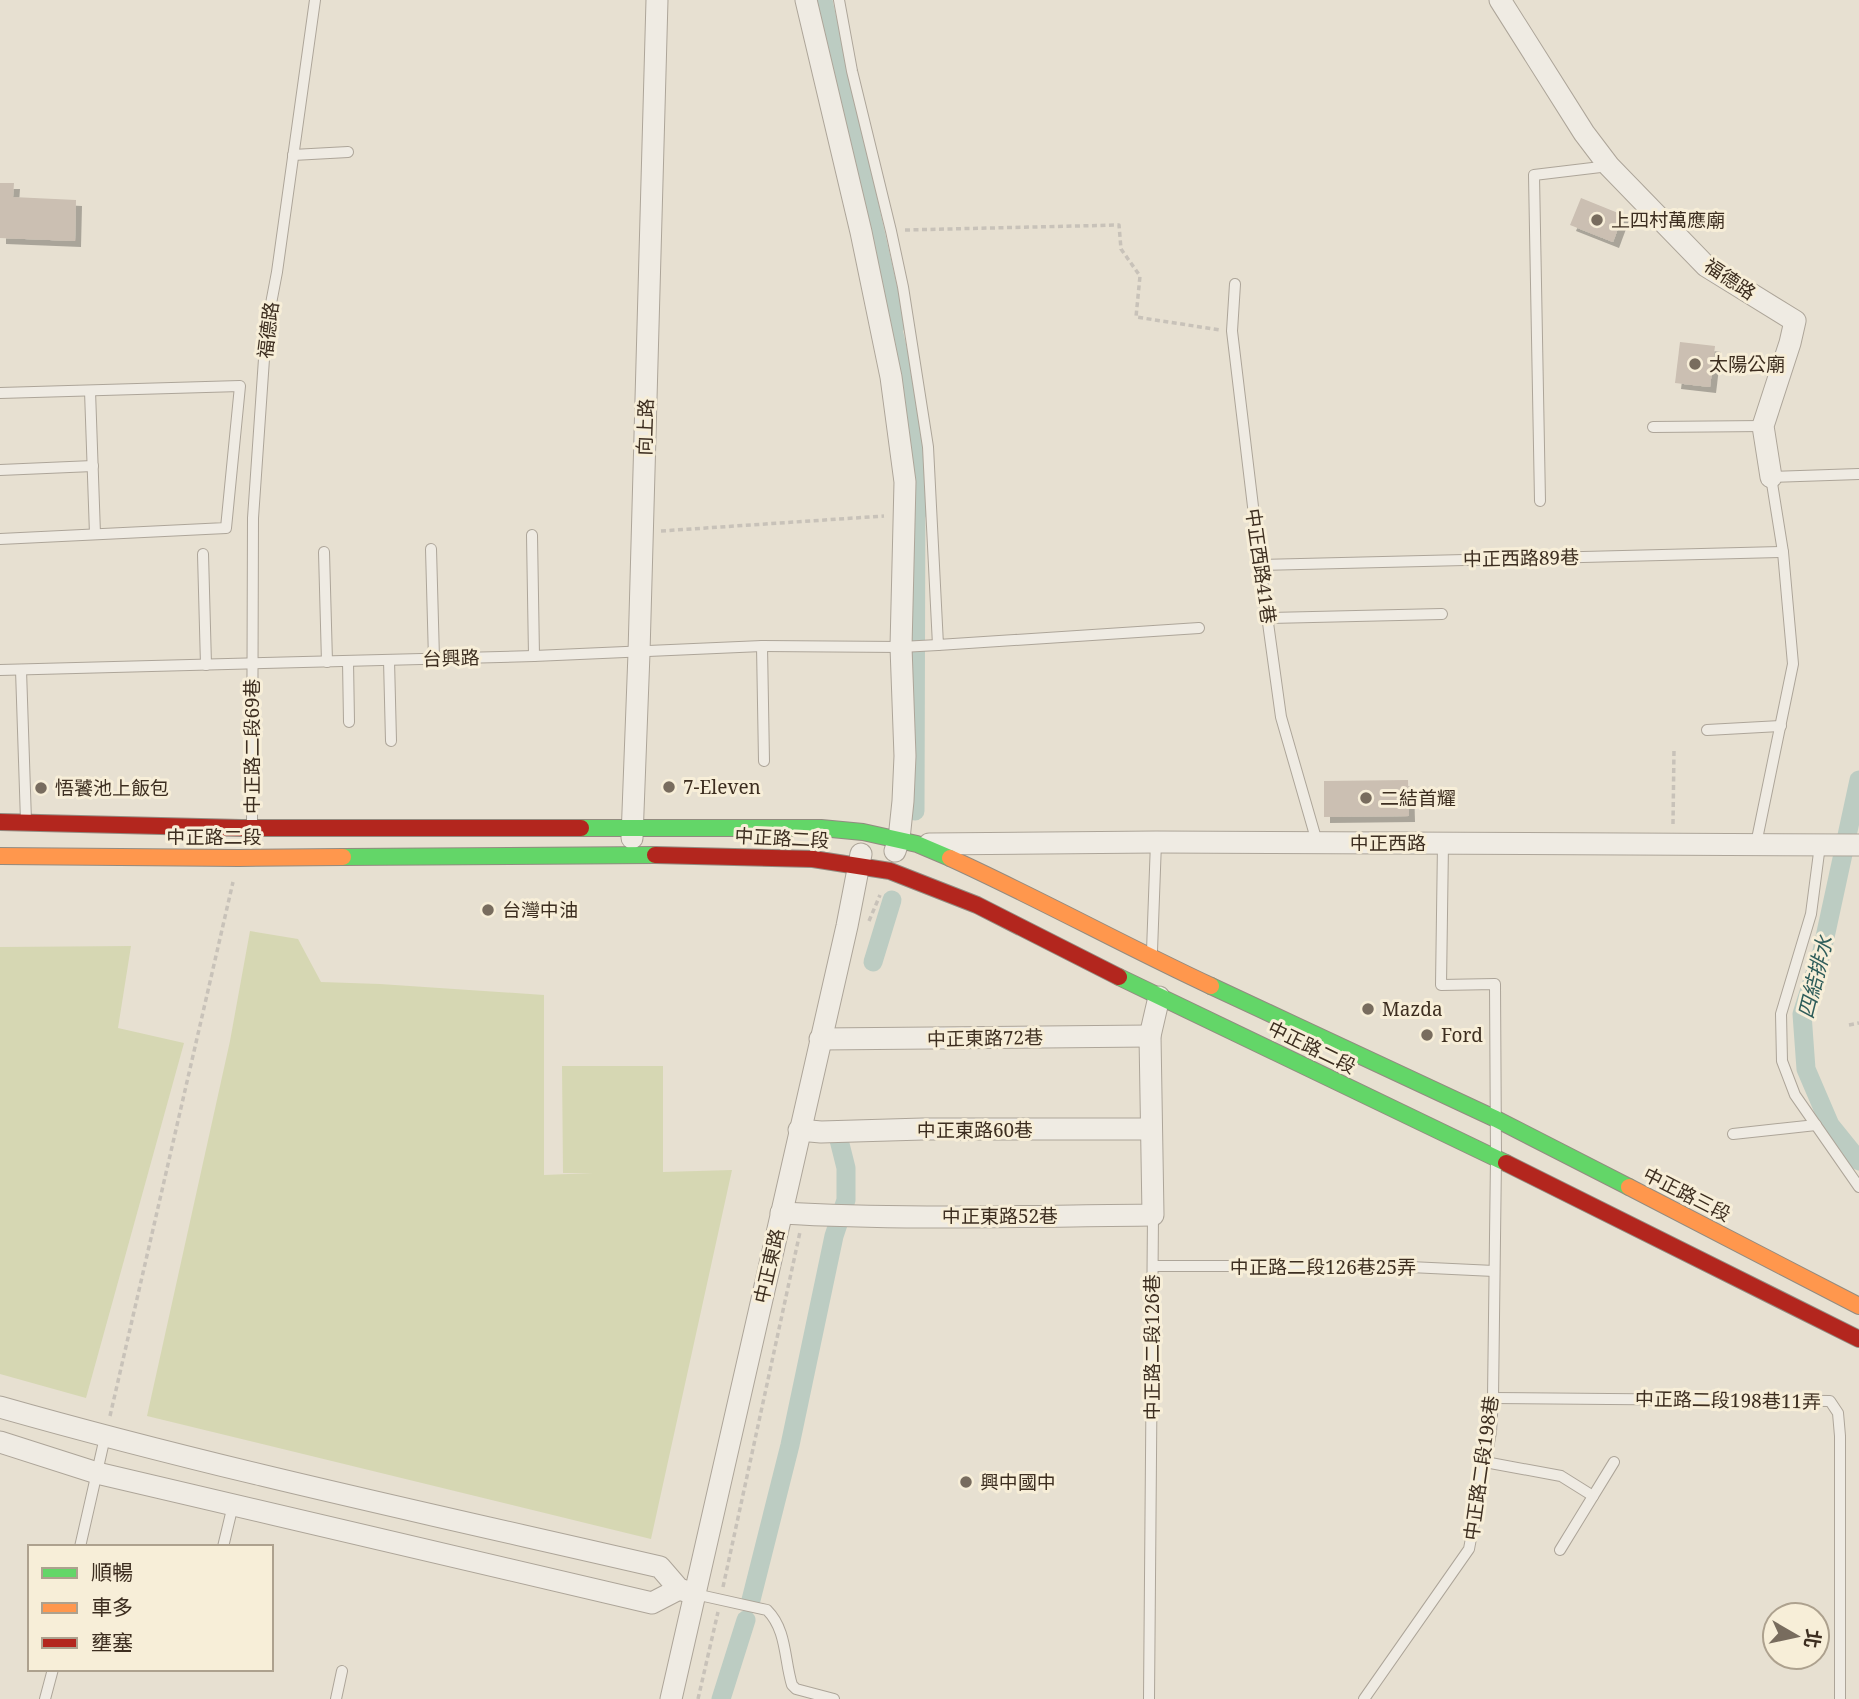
<svg xmlns="http://www.w3.org/2000/svg" width="1859" height="1699" viewBox="0 0 1859 1699" font-family="'Noto Serif','Noto Sans TC',serif">
	<style>
		.green { fill: #d6d7b3 }
		.lines { fill: none; stroke-linecap: round; stroke-linejoin: round }
		.stream { stroke: #bcccc2; stroke-width: 5 }
		.canal { stroke: #bcccc2; stroke-width: 19 }
		.building { fill: #cbbfb2; filter: url(#shadow) }
		.lane-casing { stroke: #ada599; stroke-width: 12 }
		.street-casing { stroke: #ada599; stroke-width: 23 }
		.fast-casing { stroke: #928b80; stroke-width: 18 }
		.slow-casing { stroke: #928b80; stroke-width: 18 }
		.jam-casing { stroke: #928b80; stroke-width: 18 }
		.path { stroke: #c8c2b9; stroke-width: 3.5; stroke-dasharray: 5 3.5; stroke-linecap: butt }
		.lane { stroke: #efebe3; stroke-width: 10 }
		.street { stroke: #efebe3; stroke-width: 21 }
		.fast { stroke: #63d668; stroke-width: 16 }
		.slow { stroke: #ff974d; stroke-width: 16 }
		.jam { stroke: #b3261e; stroke-width: 16 }
		.poi-dot { fill: #786c5e; stroke: #f7eed8; stroke-width: 2.5 }
		.labels { text-anchor: middle; dominant-baseline: central; stroke-width: 6; stroke-linejoin: round; paint-order: stroke }
		.poi-label { font-size: 19px; fill: #3d2e20; stroke: #f7eed8; text-anchor: start }
		.street-label { font-size: 19px; fill: #3d2e20; stroke: #f7eed8 }
		.water-label { font-size: 21px; font-style: italic; fill: #2f5d5a; stroke: #f7eed8 }
	</style>
	<defs>
		<filter id="shadow"><feDropShadow dx="6" dy="6" stdDeviation="0" flood-color="#0004"/></filter>
	</defs>
	<rect width="100%" height="100%" fill="#e7e0d1"/>
	<!-- green -->
	<g class="green">
		<path d="M250,931L298,939L321,982L380,984L544,995V1175L593,1173H563L562,1066H663V1172L732,1170L651,1539L147,1416L230,1041Z"/>
		<path d="M131,946L118,1028L184,1043L86,1398L0,1374V947Z"/>
	</g>
	<g class="lines">
		<!-- stream -->
		<g class="stream">
			<path d="M830,0L904,328"/>
			<path d="M916,636H921V519L926,512L925,490"/>
		</g>
		<!-- canal -->
		<g class="canal">
			<path d="M819,0L910,405L916,483L915,811"/>
			<path d="M1859,780L1822,951L1802,1014L1806,1069L1830,1125L1859,1161"/>
			<path d="M873,962L892,900"/>
			<path d="M751,1600L790,1445L834,1236L846,1200V1168L839,1140"/>
			<path d="M721,1699L746,1620"/>
		</g>
	</g>
	<!-- building -->
	<g class="building">
		<path d="M0,183H14L13,197L76,200L75,241L0,238Z"/>
		<path d="M1581,198L1623,215L1613,242L1570,225Z"/>
		<path d="M1680,342L1715,346L1710,387L1675,383Z"/>
		<path d="M1408,780L1409,816L1324,817V781Z"/>
	</g>
	<g class="lines">
		<!-- lane casing -->
		<g class="lane-casing">
			<g id="lane">
				<path d="M839,0L852,71L891,231L903,287L928,447L938,645L1199,628"/>
				<path d="M293,155L348,152"/>
				<path d="M1235,284L1232,331L1260,565L1281,717L1317,842"/>
				<path d="M90,391L95,534"/>
				<path d="M0,393L240,386L226,528L0,539"/>
				<path d="M1653,427L1763,426"/>
				<path d="M0,470L93,466"/>
				<path d="M1540,501L1534,175L1609,166"/>
				<path d="M532,535L534,656"/>
				<path d="M431,549L434,659"/>
				<path d="M324,552L327,662"/>
				<path d="M203,554L206,665"/>
				<path d="M1260,565L1783,552"/>
				<path d="M1268,618L1442,614"/>
				<path d="M762,646L764,761"/>
				<path d="M389,660L391,741"/>
				<path d="M348,661L349,722"/>
				<path d="M0,670L534,656L762,646L901,647L938,645"/>
				<path d="M21,670L26,821"/>
				<path d="M1707,730L1781,726"/>
				<path d="M252,826L253,518L266,330L277,272L315,0"/>
				<path d="M1756,844L1793,664L1783,552L1771,477L1859,474"/>
				<path d="M1820,845L1811,914L1781,1014L1782,1061L1795,1095L1859,1187"/>
				<path d="M1152,951L1156,842"/>
				<path d="M1733,1134L1816,1125"/>
				<path d="M1153,1266H1389L1494,1271"/>
				<path d="M1493,1398L1830,1401L1838,1413L1840,1436V1699"/>
				<path d="M1485,1462L1561,1476L1593,1496"/>
				<path d="M80,1547L105,1437"/>
				<path d="M223,1547L233,1505"/>
				<path d="M1560,1550L1614,1462"/>
				<path d="M695,1594L767,1610C787,1630 784,1659 792,1685L796,1689L834,1699"/>
				<path d="M45,1699L53,1669"/>
				<path d="M336,1699L342,1671"/>
				<path d="M1149,1699L1153,1215"/>
				<path d="M1364,1699L1469,1549L1491,1432L1493,1398L1496,1158L1495,984L1441,985L1443,843"/>
			</g>
		</g>
		<!-- street casing -->
		<g class="street-casing">
			<g id="street">
				<path d="M806,0L861,232L891,377L905,482L901,647L905,756L903,801L899,839L895,851"/>
				<path d="M1500,0L1584,133L1609,166L1706,266L1795,321L1790,343L1763,426L1771,477"/>
				<path d="M632,838L639,653L657,0"/>
				<path d="M929,844L1156,842L1859,845"/>
				<path d="M820,1039L1150,1036"/>
				<path d="M799,1130L821,1132L923,1129H1151"/>
				<path d="M781,1213C904,1220 1029,1216 1153,1215L1150,1036L1159,997"/>
				<path d="M0,1407C218,1469 439,1516 660,1567L679,1589L695,1594"/>
				<path d="M0,1442L97,1473L652,1603L679,1589"/>
				<path d="M671,1699L847,926L861,854"/>
			</g>
		</g>
		<!-- fast casing -->
		<g class="fast-casing">
			<g id="fast">
				<path d="M581,828H821L863,832L917,844L950,858"/>
				<path d="M343,857L655,855"/>
				<path d="M1119,977L1506,1163"/>
				<path d="M1211,986L1496,1119L1629,1187"/>
			</g>
		</g>
		<!-- slow casing -->
		<g class="slow-casing">
			<g id="slow">
				<path d="M0,856L239,858L343,857"/>
				<path d="M950,858C1038,898 1123,945 1211,986"/>
				<path d="M1629,1187L1859,1306"/>
			</g>
		</g>
		<!-- jam casing -->
		<g class="jam-casing">
			<g id="jam">
				<path d="M0,822L241,828H581"/>
				<path d="M655,855L813,859L890,871L977,905L1119,977"/>
				<path d="M1506,1163L1859,1339"/>
			</g>
		</g>
		<!-- path -->
		<g class="path">
			<path d="M905,230L1119,225L1121,249L1140,276L1136,317L1220,330"/>
			<path d="M661,531L884,516"/>
			<path d="M1673,824L1674,749"/>
			<path d="M869,921L880,895"/>
			<path d="M1849,1025L1859,1023"/>
			<path d="M110,1416L233,882"/>
			<path d="M723,1587L800,1232"/>
			<path d="M698,1699L718,1612"/>
		</g>
		<!-- lane -->
		<use href="#lane" class="lane"/>
		<!-- street -->
		<use href="#street" class="street"/>
		<!-- fast -->
		<use href="#fast" class="fast"/>
		<!-- slow -->
		<use href="#slow" class="slow"/>
		<!-- jam -->
		<use href="#jam" class="jam"/>
	</g>
	<!-- markers -->
	<g class="poi-dot">
		<circle cx="1597" cy="220" r="7"/>
		<circle cx="1695" cy="364" r="7"/>
		<circle cx="669" cy="787" r="7"/>
		<circle cx="41" cy="788" r="7"/>
		<circle cx="1366" cy="798" r="7"/>
		<circle cx="488" cy="910" r="7"/>
		<circle cx="1368" cy="1009" r="7"/>
		<circle cx="1427" cy="1035" r="7"/>
		<circle cx="966" cy="1482" r="7"/>
	</g>
	<g class="labels">
		<!-- poi labels -->
		<g class="poi-label">
			<text x="1611" y="220">上四村萬應廟</text>
			<text x="1709" y="364">太陽公廟</text>
			<text x="683" y="787">7-Eleven</text>
			<text x="55" y="788">悟饕池上飯包</text>
			<text x="1380" y="798">二結首耀</text>
			<text x="502" y="910">台灣中油</text>
			<text x="1382" y="1009">Mazda</text>
			<text x="1441" y="1035">Ford</text>
			<text x="980" y="1482">興中國中</text>
		</g>
		<!-- street labels -->
		<g class="street-label">
			<text transform="translate(1730 279) rotate(34)">福德路</text>
			<text transform="translate(268 330) rotate(-83)">福德路</text>
			<text transform="translate(645 427) rotate(-88)">向上路</text>
			<text transform="translate(1521 558) rotate(-1)">中正西路89巷</text>
			<text transform="translate(1261 566) rotate(82)">中正西路41巷</text>
			<text transform="translate(451 658) rotate(-2)">台興路</text>
			<text transform="translate(252 746) rotate(-90)">中正路二段69巷</text>
			<text x="214" y="837">中正路二段</text>
			<text transform="translate(782 838) rotate(3)">中正路二段</text>
			<text x="1388" y="843">中正西路</text>
			<text transform="translate(985 1038) rotate(-1)">中正東路72巷</text>
			<text transform="translate(1312 1047) rotate(26)">中正路二段</text>
			<text x="975" y="1130">中正東路60巷</text>
			<text transform="translate(1687 1194) rotate(27)">中正路三段</text>
			<text x="1000" y="1216">中正東路52巷</text>
			<text transform="translate(769 1266) rotate(-77)">中正東路</text>
			<text x="1323" y="1267">中正路二段126巷25弄</text>
			<text transform="translate(1152 1347) rotate(-90)">中正路二段126巷</text>
			<text transform="translate(1728 1400) rotate(1)">中正路二段198巷11弄</text>
			<text transform="translate(1481 1468) rotate(-82)">中正路二段198巷</text>
		</g>
		<!-- water labels -->
		<g class="water-label">
			<text transform="translate(1815 977) rotate(-76)">四結排水</text>
		</g>
	</g>
	<!-- legend -->
	<rect x="28" y="1545" width="245" height="126" fill="#f7eed8" stroke="#ada18e" stroke-width="2"/>
	<rect x="42" y="1568" width="35" height="10" fill="#63d668" stroke="#ada18e" stroke-width="2"/>
	<text x="91" y="1580" font-size="21" fill="#3d2e20">順暢</text>
	<rect x="42" y="1603" width="35" height="10" fill="#ff974d" stroke="#ada18e" stroke-width="2"/>
	<text x="91" y="1615" font-size="21" fill="#3d2e20">車多</text>
	<rect x="42" y="1638" width="35" height="10" fill="#b3261e" stroke="#ada18e" stroke-width="2"/>
	<text x="91" y="1650" font-size="21" fill="#3d2e20">壅塞</text>
	<!-- north arrow -->
	<g transform="translate(1796 1636) rotate(99)"><circle r="33" fill="#f7eed8" stroke="#ada18e" stroke-width="2"/>
	<path d="M0-5L12 26L0 18L-12 26Z" fill="#786c5e"/>
	<text y="-10" font-size="19" font-weight="bold" text-anchor="middle" fill="#3d2e20">北</text>
	</g>
</svg>
